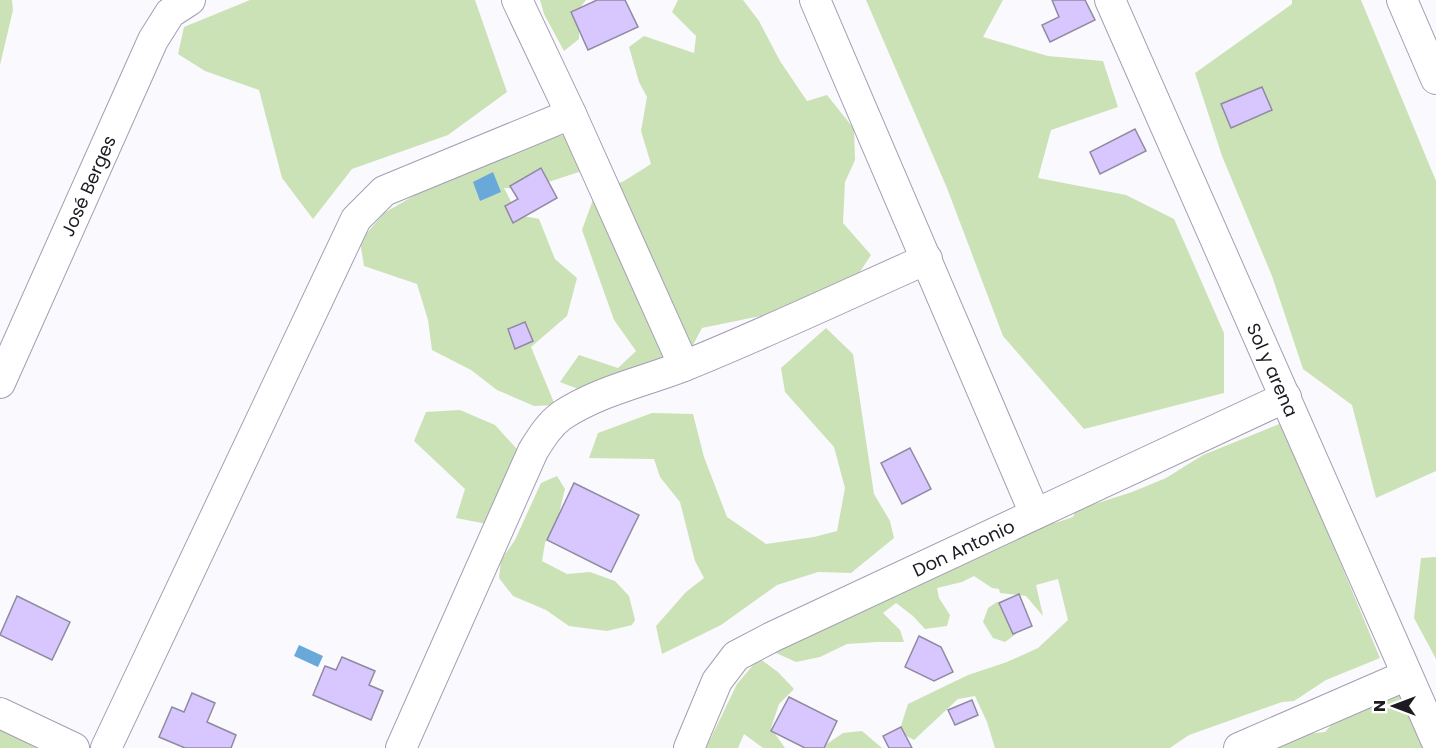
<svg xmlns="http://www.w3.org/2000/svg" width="1436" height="748" viewBox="0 0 1436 748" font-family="Poppins,sans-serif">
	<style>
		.green { fill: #cbe2b6 }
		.water { fill: #69a9da }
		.building { fill: #d8c7ff; stroke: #908aa0; stroke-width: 1.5 }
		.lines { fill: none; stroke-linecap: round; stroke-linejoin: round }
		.minor-casing { stroke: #a49eb4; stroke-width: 32 }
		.minor { stroke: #fff; stroke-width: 30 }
		.labels { text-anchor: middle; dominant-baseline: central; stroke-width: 5; stroke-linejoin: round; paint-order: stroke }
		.street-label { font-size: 18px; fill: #1d1a22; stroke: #fff }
	</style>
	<rect width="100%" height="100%" fill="#faf9fe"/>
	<!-- green -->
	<g class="green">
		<path d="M0,0H12L13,10L0,65Z"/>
		<path d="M250,0H475L507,92L448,135L352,169L313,219L282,178L259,90L205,71L178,54L184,27Z"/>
		<path d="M540,0H586L579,9V39L564,51L544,14Z"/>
		<path d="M678,0H743L759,21L780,61L807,101L827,95L854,129L855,160L845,182L843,223L871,255L842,299L702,328L684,362L591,394L560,382L579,355L618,368L636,351L614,320L582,230L595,194L624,181L651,164L641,131L647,97L639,82L629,47L644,36L694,53L696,36L672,12Z"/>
		<path d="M866,0H1003L983,37L1048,56L1103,61L1118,107L1051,130L1038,178L1126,195L1174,219L1224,333V393L1084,429L1003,336L947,188Z"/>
		<path d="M1292,0H1361L1436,181V471L1376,498L1352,405L1303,369L1272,276L1222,156L1195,73L1292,4Z"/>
		<path d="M568,134L591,168L527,189L504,188L518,215L539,219L555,259L577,278L567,316L531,347L555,405L534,406L497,390L471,370L432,350L428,320L417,284L364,266L360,241L384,213L443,179L519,145Z"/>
		<path d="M826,328L853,354L874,494L890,521L894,538L851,573L818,572L777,585L721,625L662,654L656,626L686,592L704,578L695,561L680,502L660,477L654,459L589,458L598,433L652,413L693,414L704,457L727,517L766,544L814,537L837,531L845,488L834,447L785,392L781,368Z"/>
		<path d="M460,410L495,425L534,468L487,524L456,518L465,489L414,441L426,412Z"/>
		<path d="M1282,423L1380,658L1326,680L1294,701L1282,702L1189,735L1170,748H995L987,722L975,696L958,699L914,740L899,732L908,704L968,675L1007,662L1038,648L1068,620L1058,579L1036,585L1043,616L1026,596L1000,593L999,589L992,588L974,576L962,582L937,588L939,598L950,615L947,626L925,629L913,616L896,603L883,613L900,630L904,642H877L847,644L820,657L796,662L776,653L807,633L886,595L967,563L1055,518V523L1073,517L1076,510L1132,492L1166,478L1203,455Z"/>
		<path d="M557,476L565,489L557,522L545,543L542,561L567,574L590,572L615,581L629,596L635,620L632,625L607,631L569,626L546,610L513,596L499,578L501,560L515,540L541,483Z"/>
		<path d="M1436,557V659L1414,618L1421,558Z"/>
		<path d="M997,602L1006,608L1016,634L1005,642L993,638L983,622L988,608Z"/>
		<path d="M759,658L778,672L794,689L779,704L771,728L785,748H763L744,734L738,748H706L737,684Z"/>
		<path d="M1388,683L1407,700L1428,748H1270L1290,736L1325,732L1357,696Z"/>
		<path d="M0,702L62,748H0Z"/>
		<path d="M862,731L882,748H821L843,733Z"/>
	</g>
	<!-- water -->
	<g class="water">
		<path d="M493,172L501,192L480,201L473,182Z"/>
		<path d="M299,645L323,656L318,667L294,656Z"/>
	</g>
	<!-- building -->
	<g class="building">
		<path d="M597,0H625L638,27L588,50L571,12Z"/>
		<path d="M1052,0H1085L1095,20L1050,42L1042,25L1059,17Z"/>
		<path d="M1262,87L1272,110L1231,128L1221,104Z"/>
		<path d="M1135,129L1146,151L1100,174L1090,152Z"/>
		<path d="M541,168L557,198L513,223L505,206L518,199L510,186Z"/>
		<path d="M525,322L533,341L515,349L508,329Z"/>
		<path d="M910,448L931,489L902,504L881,463Z"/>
		<path d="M574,483L639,515L611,572L547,540Z"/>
		<path d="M1019,594L1032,626L1013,634L999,603Z"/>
		<path d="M17,596L70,622L52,660L0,635Z"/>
		<path d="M919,636L941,647L953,672L934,681L905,667Z"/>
		<path d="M342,657L375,671L369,685L383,691L371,720L313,695L325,666L336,670Z"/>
		<path d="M192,693L215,703L207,722L236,735L231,748H185L159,737L172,707L184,712Z"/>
		<path d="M789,697L837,721L824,748H805L771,731Z"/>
		<path d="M972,700L978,715L955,725L948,710Z"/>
		<path d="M901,727L912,748H889L883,736Z"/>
	</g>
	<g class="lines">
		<!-- minor casing -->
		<g class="minor-casing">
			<g id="minor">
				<path d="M517,0L571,114L684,366"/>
				<path d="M815,0L1035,514"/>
				<path id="s1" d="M1110,0L1436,740"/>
				<path d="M1402,0L1436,79"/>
				<path id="s2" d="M0,383L153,40L170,13L190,0"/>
				<path d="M0,713L74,748"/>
				<path d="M106,748L356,219L384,191L571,114"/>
				<path d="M401,748L533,451C541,438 549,425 561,416C598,391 643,382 684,366C766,333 846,295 927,259"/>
				<path id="s3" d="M689,748L717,681L736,656L772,637L1286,397"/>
				<path d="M1239,748L1407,675"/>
			</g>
		</g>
		<!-- minor -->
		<use href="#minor" class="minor"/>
	</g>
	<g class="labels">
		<!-- street labels -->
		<g class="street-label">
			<text stroke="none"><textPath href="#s2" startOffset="216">José Berges</textPath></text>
			<text stroke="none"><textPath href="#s1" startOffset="404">Sol y arena</textPath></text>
			<text stroke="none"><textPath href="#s3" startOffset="356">Don Antonio</textPath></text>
		</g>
	</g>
	<!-- north arrow -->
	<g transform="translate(1394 706) rotate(270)" stroke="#ffffff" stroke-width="4.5" paint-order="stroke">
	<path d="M0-4.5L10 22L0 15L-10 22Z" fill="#1d1a22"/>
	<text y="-9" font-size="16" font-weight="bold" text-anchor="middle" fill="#1d1a22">N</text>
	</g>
</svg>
